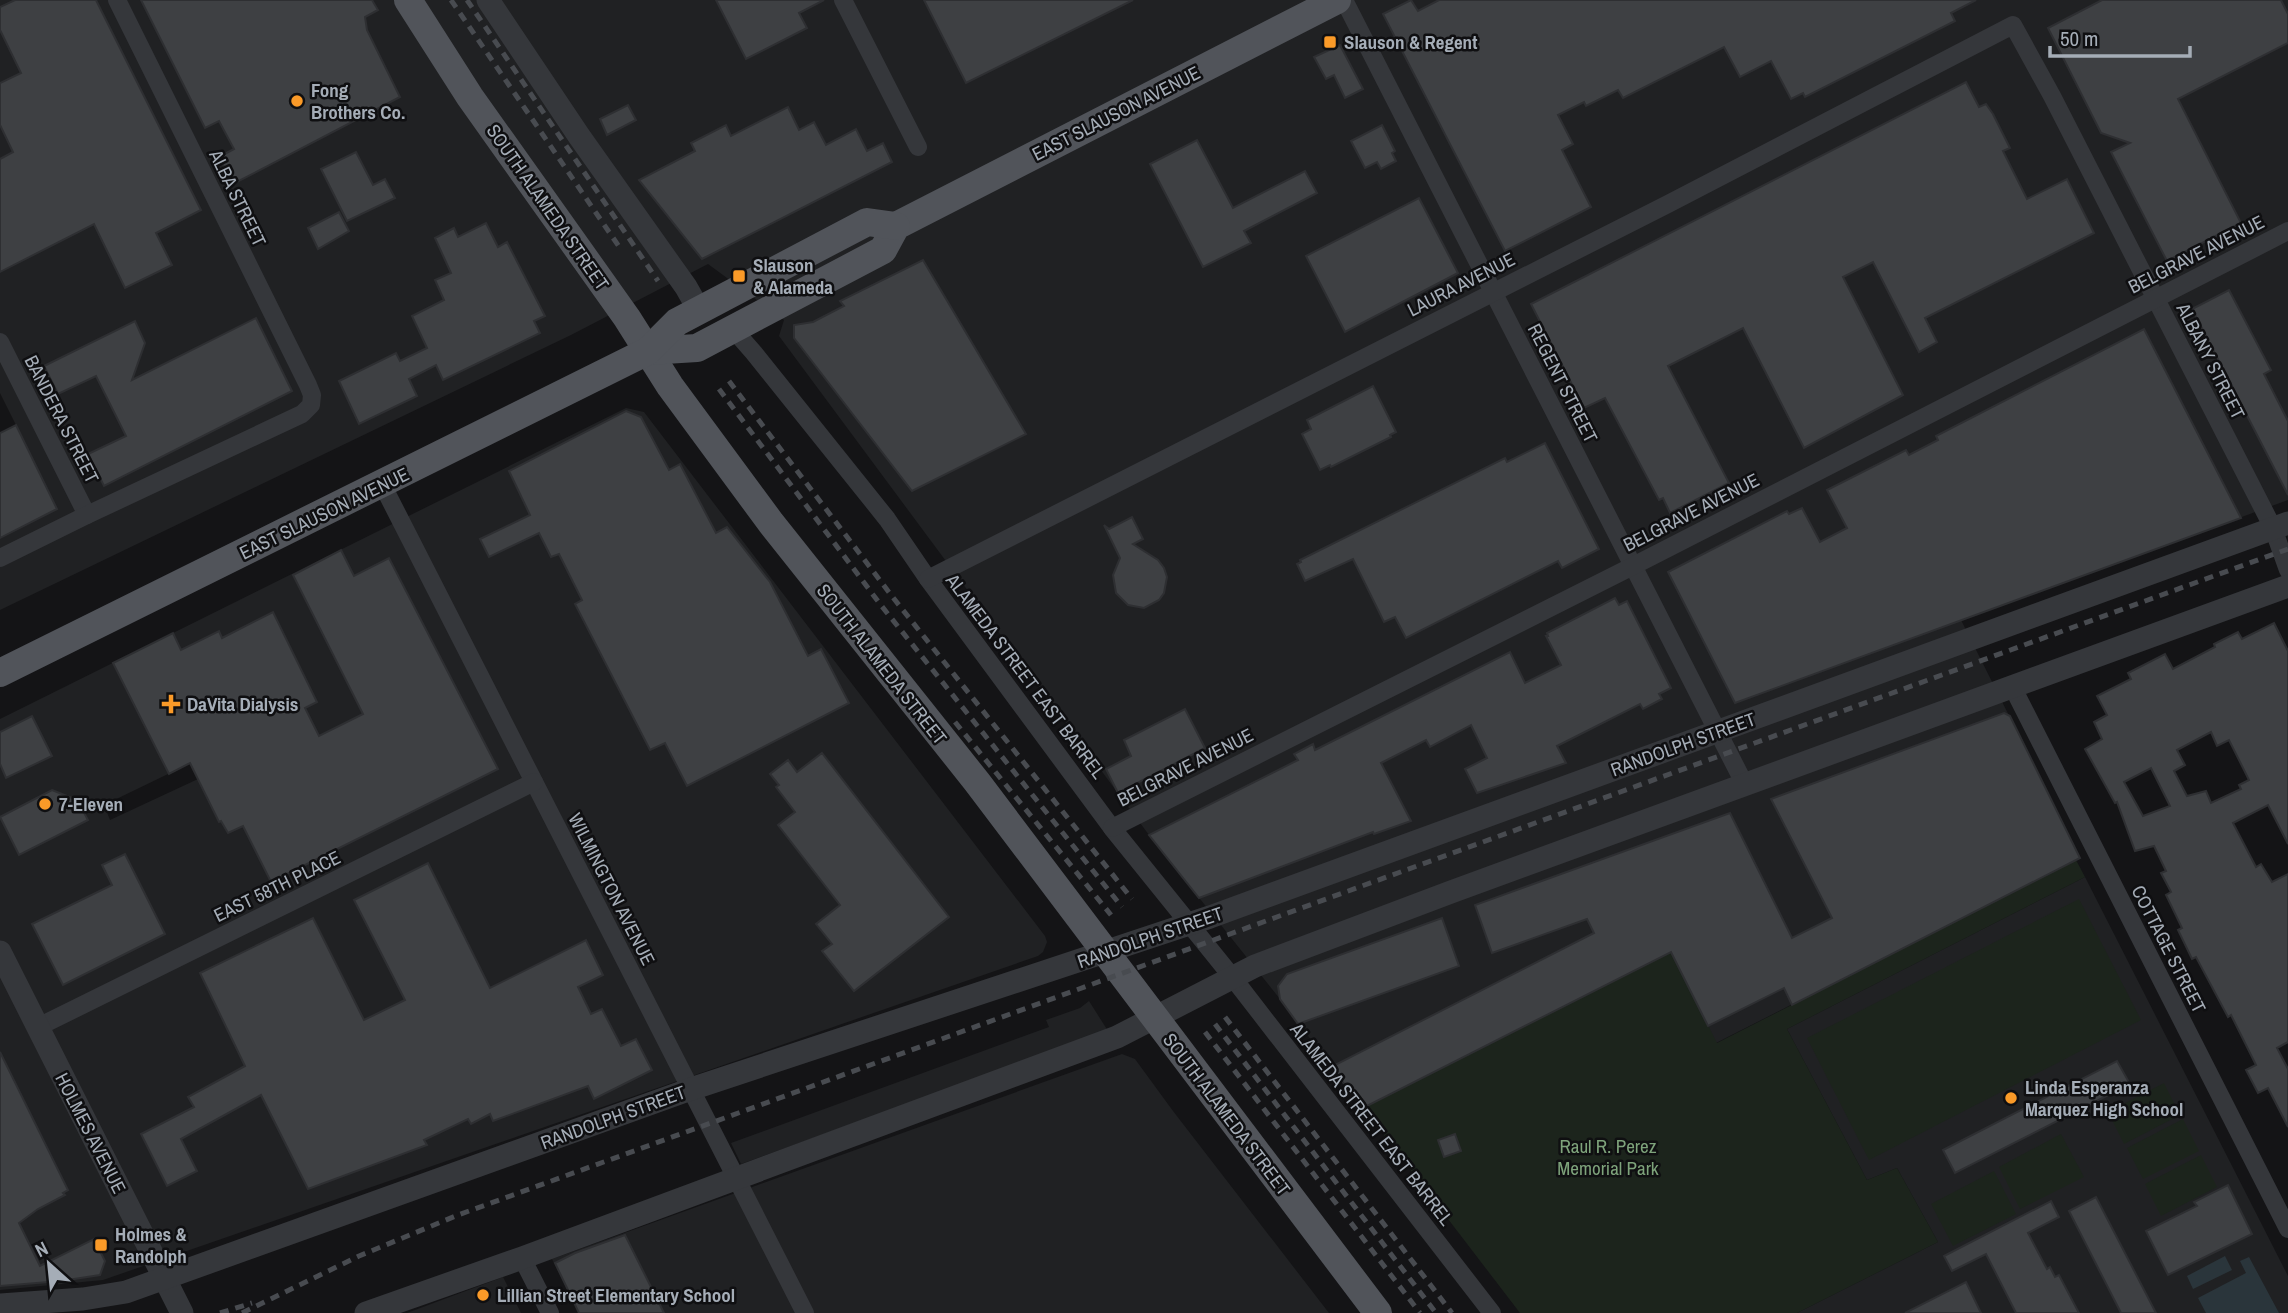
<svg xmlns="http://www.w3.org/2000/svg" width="2288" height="1313" viewBox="0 0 2288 1313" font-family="'Archivo Narrow',sans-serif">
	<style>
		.built { fill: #202123; fill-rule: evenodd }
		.green { fill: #1c241c }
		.water { fill: #2a353b }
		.building { fill: #3e4043; stroke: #2e2f32; stroke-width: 2; fill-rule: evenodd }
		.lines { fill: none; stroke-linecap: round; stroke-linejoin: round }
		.minor { stroke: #35373b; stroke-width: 18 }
		.tertiary { stroke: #35373b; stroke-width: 23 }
		.primary { stroke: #51545a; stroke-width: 28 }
		.rail { stroke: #484b50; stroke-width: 5; stroke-dasharray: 9 7; stroke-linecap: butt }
		.poi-dot { fill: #fa9a28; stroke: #0f0f11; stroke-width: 2.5 }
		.labels { text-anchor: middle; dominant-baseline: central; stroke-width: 5; stroke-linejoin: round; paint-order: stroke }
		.poi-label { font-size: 19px; font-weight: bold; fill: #a5adb7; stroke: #0f0f11; text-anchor: start }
		.street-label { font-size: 19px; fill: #a5adb7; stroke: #0f0f11 }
		.park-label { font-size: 19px; fill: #7ea37b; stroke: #0f0f11 }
	</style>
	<rect width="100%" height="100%" fill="#141416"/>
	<!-- built -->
	<g class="built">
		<path d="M0,0H2288V500L1961,620L2080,857L2076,860L1716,1043L1670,952L1363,1108L1280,999L1149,835L779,336L784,320L708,264L571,335L0,610V433L16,425L0,393Z"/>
		<path d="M626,408L644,412L1045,936L1047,942L1043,952L1038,956L103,1280L0,1290V719ZM228,745L198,779L110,820L104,805Z"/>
		<path d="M2085,877L2288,1276V1313H1797L1938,1242L1897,1168L1867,1180L1787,1029Z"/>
		<path d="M1089,1001L1108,1031L741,1164L731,1143L1049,1027L1046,1020L1080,1008Z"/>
		<path d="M1122,1054L1135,1059L1173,1111L1329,1313H579L552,1259Z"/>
		<path d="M503,1277L521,1313H407Z"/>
	</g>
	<!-- green -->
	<g class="green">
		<path d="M2076,860L2085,877L1787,1029L1867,1180L1897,1168L1938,1242L1797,1313H1520L1363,1108L1671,952L1717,1043Z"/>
		<path d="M2079,899L2141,1020L1869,1160L1807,1038Z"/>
		<path d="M2164,1083L2180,1115L2124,1144L2108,1112Z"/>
		<path d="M2183,1119L2199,1151L2143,1179L2127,1148Z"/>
		<path d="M2061,1134L2084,1177L2020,1209L1999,1167Z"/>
		<path d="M2201,1155L2217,1187L2161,1216L2145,1184Z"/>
		<path d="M1994,1171L2016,1214L1953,1246L1931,1204Z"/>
	</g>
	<!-- water -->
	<g class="water">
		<path d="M2225,1256L2232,1270L2193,1289L2187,1276Z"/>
		<path d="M2249,1257L2279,1313H2206L2198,1298L2246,1273L2240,1261Z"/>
	</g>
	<!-- building -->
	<g class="building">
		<path d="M15,0H96L201,210L156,233L172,265L125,288L94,224L0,272V159L13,152L0,125V83L21,73L0,30V7Z"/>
		<path d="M141,0H372L378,10L365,17L367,30L400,97L233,184L219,157L234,149L219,121L205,128Z"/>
		<path d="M716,0H824L799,13L807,28L746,59Z"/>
		<path d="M924,0H1133L966,83Z"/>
		<path d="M1411,0L1418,11L1439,0H1976L1951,13L1955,21L1805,97L1803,93L1791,99L1771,61L1740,77L1724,47L1623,98L1618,90L1586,106L1584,102L1558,115L1573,144L1562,150L1591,207L1505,251L1383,14Z"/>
		<path d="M2102,0H2281L2288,14V43L2178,99L2241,223L2167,261L2111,152L2130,143L2101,133L2048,28Z"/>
		<path d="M1340,45L1363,89L1345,98L1334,75L1326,79L1314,57Z"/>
		<path d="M1966,82L1979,107L1986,104L1993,114L2010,148L2003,151L2027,199L2067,179L2094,233L1925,318L1937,342L1919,352L1873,262L1843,277L1903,395L1804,448L1743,328L1668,366L1729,483L1670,513L1663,498L1659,500L1605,398L1584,408L1531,304Z"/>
		<path d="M628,105L636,120L607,135L600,119Z"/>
		<path d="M788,107L799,130L814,122L826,145L856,129L867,151L883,143L892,162L702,259L639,180L695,151L691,143L726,125L731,136Z"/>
		<path d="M1382,125L1395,151L1392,153L1396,161L1381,169L1377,162L1365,168L1351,141Z"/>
		<path d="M1197,140L1233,208L1305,171L1317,193L1244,231L1251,243L1203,267L1150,164Z"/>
		<path d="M356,152L373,185L385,179L395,198L347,221L321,169Z"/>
		<path d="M1419,198L1458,273L1345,332L1306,256Z"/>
		<path d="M339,212L349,231L318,249L308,228Z"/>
		<path d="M486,223L498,247L507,242L545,316L534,321L540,333L443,380L436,365L409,379L417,396L359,424L339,381L396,353L400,361L427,348L412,316L444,300L435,280L451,273L435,238L454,228L458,237Z"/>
		<path d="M923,260L1026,434L912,491L794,338V325L813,322L844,306L840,301Z"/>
		<path d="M2229,290L2271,370L2264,374L2288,421V495L2192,309Z"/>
		<path d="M256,318L292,391L104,486L88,454L126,436L96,376L58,394L44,366L135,321L145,343L132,380Z"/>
		<path d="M2144,329L2241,518L1735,703L1668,572L1787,511L1789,514L1802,508L1820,542L1847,528L1827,490L1906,450L1909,455L1938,440L1936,436Z"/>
		<path d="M1373,386L1396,432L1390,435L1391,437L1331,467L1330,465L1320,470L1302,434L1311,429L1307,420Z"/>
		<path d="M626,411L641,417L669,470L680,464L716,533L727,527L770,582L808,656L821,649L849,703L687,786L665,743L650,750L575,604L582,600L559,554L551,557L539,533L489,557L480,539L530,515L509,471Z"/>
		<path d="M16,425L57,509L0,538V433Z"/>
		<path d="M1545,443L1599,549L1562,568L1558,561L1406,638L1395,617L1384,622L1353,559L1305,581L1297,564L1301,562L1300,560L1505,458L1507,462Z"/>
		<path d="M1132,517L1143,539L1133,544L1158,560L1164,568L1167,577L1164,593L1159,600L1144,608L1128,605L1116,593L1113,575L1120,558L1104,525L1109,529Z"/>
		<path d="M341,550L354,576L389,558L498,769L271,882L243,826L228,833L221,821L219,822L190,763L169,774L113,663L173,633L181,650L219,631L222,638L273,612L317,702L305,708L319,736L363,714L293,575Z"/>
		<path d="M1615,598L1619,605L1627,601L1671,688L1659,694L1662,699L1643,709L1640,704L1557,746L1566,763L1477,793L1465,769L1487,758L1471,725L1430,747L1426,740L1381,763L1411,821L1374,834L1373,832L1199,898L1149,835L1298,760L1294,754L1313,744L1315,750L1510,652L1525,683L1561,665L1546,636H1548L1547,633Z"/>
		<path d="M2274,623L2288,651V844L2268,805L2233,823L2256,867L2261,864L2272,882L2288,874V1042L2277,1048L2288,1069V1127L2268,1088L2258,1093L2246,1070L2256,1065L2231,1015L2228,1017L2196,957L2192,959L2178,930L2182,928L2166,895L2171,892L2161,873L2166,871L2154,846L2135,851L2117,802L2115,803L2085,749L2102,739L2094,722L2107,715L2097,696L2131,679L2128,673L2165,654L2173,669L2215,647L2214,644L2238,632L2242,639ZM2211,732L2217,746L2229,740L2249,780L2239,785L2241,789L2211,803L2206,791L2187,796L2174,771L2185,765L2177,750ZM2151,768L2170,806L2143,816L2124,782Z"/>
		<path d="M1185,709L1205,748L1118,793L1106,769L1131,756L1124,740Z"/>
		<path d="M2004,713L2010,716L2080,858L1792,1005L1784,988L1708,1026L1671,952L1363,1108L1331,1067L1594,933L1587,919L1492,953L1475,905L1730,813L1792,938L1832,918L1771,799Z"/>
		<path d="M32,716L52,756L6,778L0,764V732Z"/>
		<path d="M822,753L949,917L854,991L822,951L832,944L816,924L840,905L778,825L795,812L776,787L779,785L770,774L788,760L797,772Z"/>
		<path d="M52,790L77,800L88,820L19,855L0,817Z"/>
		<path d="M125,854L165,934L63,985L32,924L112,885L102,865Z"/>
		<path d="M428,863L490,988L586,940L603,975L578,987L591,1014L602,1009L621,1046L636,1039L652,1070L594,1099L588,1086L493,1121L490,1114L471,1124L468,1119L424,1140L427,1145L308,1189L261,1095L181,1139L197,1171L167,1186L141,1134L194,1107L188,1097L245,1066L200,973L313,918L364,1020L405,1000L354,900Z"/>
		<path d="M1442,918L1459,966L1298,1024L1280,999L1278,986L1287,974Z"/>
		<path d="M0,1052L68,1190L63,1193L65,1195L38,1209L19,1223L40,1266L94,1239L105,1261L100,1275L61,1281L0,1286Z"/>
		<path d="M2117,1061L2130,1084L1955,1173L1943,1150Z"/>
		<path d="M1455,1134L1461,1151L1444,1157L1438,1140Z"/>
		<path d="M2228,1185L2252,1234L2168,1275L2146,1231L2197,1206L2194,1202Z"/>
		<path d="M2096,1197L2156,1313H2121L2069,1211Z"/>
		<path d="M2051,1201L2059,1217L2028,1233L2047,1269L2050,1267L2055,1277L2059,1275L2079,1313H2016L1986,1254L1952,1271L1944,1256Z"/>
		<path d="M625,1235L664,1313H579L555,1263L575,1253Z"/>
		<path d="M1966,1282L1981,1313H1905Z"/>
	</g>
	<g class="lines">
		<!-- minor -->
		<g class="minor">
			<path d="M843,0L918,147"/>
			<path d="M1344,0L1745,785"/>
			<path d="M733,329L754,353L887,519L928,579L1112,828L1233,978L1492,1313"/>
			<path d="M0,342L87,515"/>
			<path d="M382,484L805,1313"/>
			<path d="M0,558L87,515L302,414L311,405L312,395L308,385L117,0"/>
			<path d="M928,579L1668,204L2013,25L2052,96L2273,528L2288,570"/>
			<path d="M2013,688L2288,1229"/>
			<path d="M1112,828L1633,566L2288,231"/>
			<path d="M38,1027L534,782"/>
			<path d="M522,1258L550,1313"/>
		</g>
		<!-- tertiary -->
		<g class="tertiary">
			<path d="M488,0L579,136L686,287L699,310"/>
			<path d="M0,952L182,1313"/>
			<path d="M0,1305L83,1299L126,1292L691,1089L1210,917L2288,523"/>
			<path d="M366,1313L522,1258L1117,1037L1255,966L1451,892L2288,586"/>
		</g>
		<!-- primary -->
		<g class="primary">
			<path d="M408,0L470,97L627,318L670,386L771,523L977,782L1378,1313"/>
			<path d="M648,351L697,348L883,250L896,226L1337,0"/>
			<path d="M0,673L648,351L677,322L867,222L896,226"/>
		</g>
		<!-- rail -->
		<g class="rail">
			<path d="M451,0L622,251"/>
			<path d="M467,0L658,281"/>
			<path d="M729,381L891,595L1132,899"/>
			<path d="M719,389L880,604L1122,907"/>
			<path d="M955,722L1111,915"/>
			<path d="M1225,1017L1452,1313"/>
			<path d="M1215,1024L1436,1313"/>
			<path d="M1205,1032L1420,1313"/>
			<path d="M220,1313L252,1303"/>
			<path d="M242,1313L359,1256L458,1215L2288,549"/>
		</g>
	</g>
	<!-- markers -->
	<g class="poi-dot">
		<rect x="1323" y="35" width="14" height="14" rx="3.5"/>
		<circle cx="297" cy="101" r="7"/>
		<rect x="732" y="269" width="14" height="14" rx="3.5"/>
		<path d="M167.5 693.5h7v7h7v7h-7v7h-7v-7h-7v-7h7z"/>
		<circle cx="45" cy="804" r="7"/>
		<circle cx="2011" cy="1098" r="7"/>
		<rect x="94" y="1238" width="14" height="14" rx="3.5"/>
		<circle cx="483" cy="1295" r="7"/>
	</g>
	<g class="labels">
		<!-- poi labels -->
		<g class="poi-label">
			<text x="1344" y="42">Slauson &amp; Regent</text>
			<text x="311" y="90">Fong<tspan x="311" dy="22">Brothers Co.</tspan></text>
			<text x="753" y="265">Slauson<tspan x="753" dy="22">&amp; Alameda</tspan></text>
			<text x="187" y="704">DaVita Dialysis</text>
			<text x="59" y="804">7-Eleven</text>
			<text x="2025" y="1087">Linda Esperanza<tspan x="2025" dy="22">Marquez High School</tspan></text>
			<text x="115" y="1234">Holmes &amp;<tspan x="115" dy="22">Randolph</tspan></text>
			<text x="497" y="1295">Lillian Street Elementary School</text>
		</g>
		<!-- street labels -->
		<g class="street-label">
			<text transform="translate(1116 113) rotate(-27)">EAST SLAUSON AVENUE</text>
			<text transform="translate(238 198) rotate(64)">ALBA STREET</text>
			<text transform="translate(548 207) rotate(55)">SOUTH ALAMEDA STREET</text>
			<text transform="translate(2196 254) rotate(-27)">BELGRAVE AVENUE</text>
			<text transform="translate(1461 284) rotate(-27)">LAURA AVENUE</text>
			<text transform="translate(2211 361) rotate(63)">ALBANY STREET</text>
			<text transform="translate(1563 383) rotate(63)">REGENT STREET</text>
			<text transform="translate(62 419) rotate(63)">BANDERA STREET</text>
			<text transform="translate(1691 512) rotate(-27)">BELGRAVE AVENUE</text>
			<text transform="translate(324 513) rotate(-26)">EAST SLAUSON AVENUE</text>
			<text transform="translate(882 664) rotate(52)">SOUTH ALAMEDA STREET</text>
			<text transform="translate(1026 676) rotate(53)">ALAMEDA STREET EAST BARREL</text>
			<text transform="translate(1683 744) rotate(-20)">RANDOLPH STREET</text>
			<text transform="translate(1185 767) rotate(-27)">BELGRAVE AVENUE</text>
			<text transform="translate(277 886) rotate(-26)">EAST 58TH PLACE</text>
			<text transform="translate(612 889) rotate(63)">WILMINGTON AVENUE</text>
			<text transform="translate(1150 937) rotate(-19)">RANDOLPH STREET</text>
			<text transform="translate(2169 949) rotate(63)">COTTAGE STREET</text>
			<text transform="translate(1227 1114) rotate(53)">SOUTH ALAMEDA STREET</text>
			<text transform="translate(613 1117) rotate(-20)">RANDOLPH STREET</text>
			<text transform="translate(1372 1124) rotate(52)">ALAMEDA STREET EAST BARREL</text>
			<text transform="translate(91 1133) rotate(63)">HOLMES AVENUE</text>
		</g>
		<!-- park labels -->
		<g class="park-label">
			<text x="1608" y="1146">Raul R. Perez<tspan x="1608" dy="22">Memorial Park</tspan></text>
		</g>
	</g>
	<!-- north arrow -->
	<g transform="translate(49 1264) rotate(333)" stroke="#0f0f11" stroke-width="5" paint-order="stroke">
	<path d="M0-5L12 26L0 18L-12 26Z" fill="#a5adb7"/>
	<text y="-10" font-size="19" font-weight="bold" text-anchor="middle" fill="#a5adb7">N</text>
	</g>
	<!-- scale -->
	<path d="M2050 46v10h140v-10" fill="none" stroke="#a5adb7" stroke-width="3.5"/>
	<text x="2060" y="46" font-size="21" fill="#a5adb7" stroke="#0f0f11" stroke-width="5" paint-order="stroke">50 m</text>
</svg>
